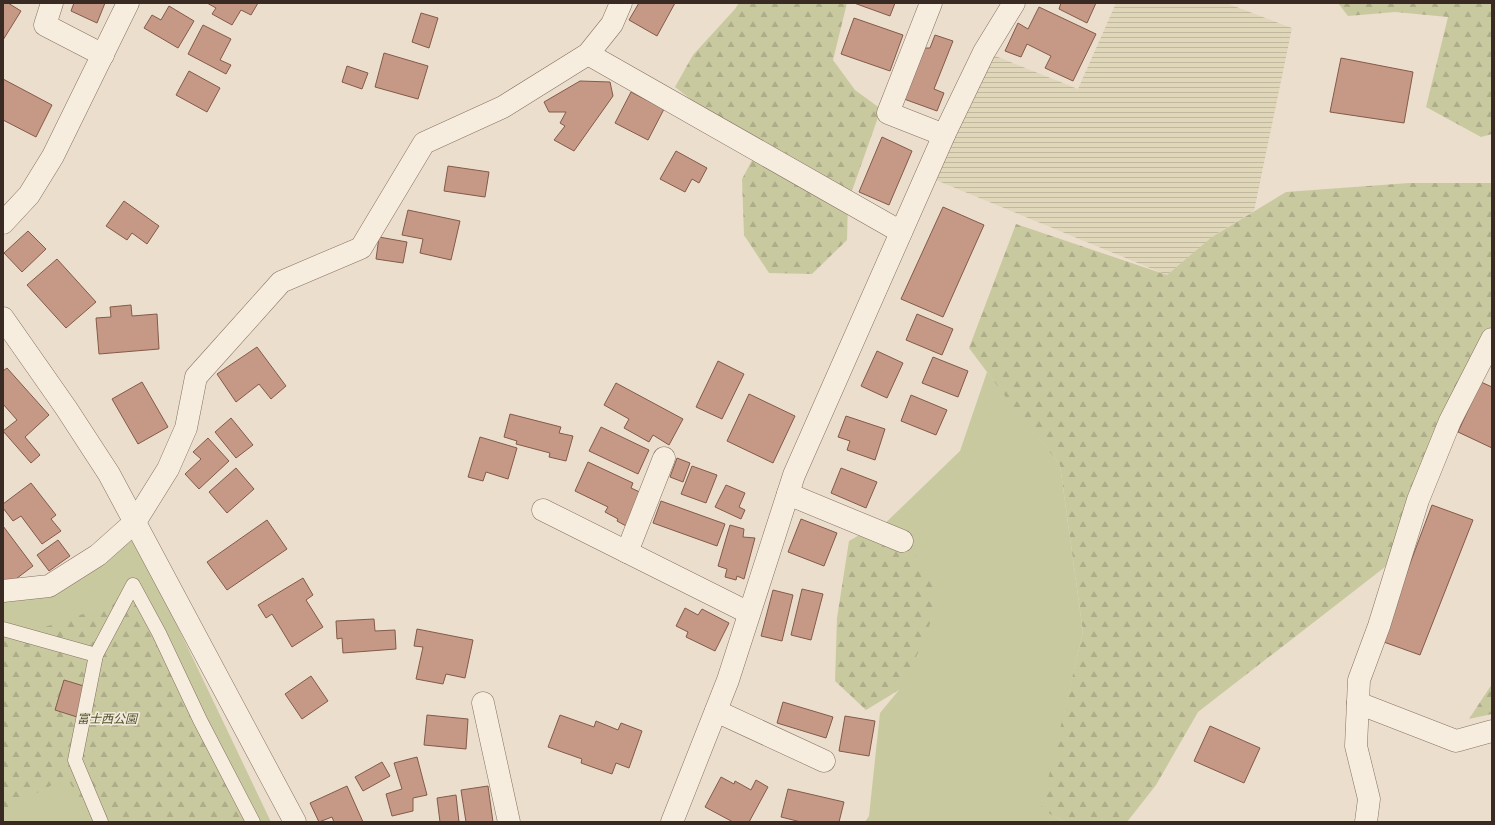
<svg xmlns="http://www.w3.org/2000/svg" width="1495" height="825" viewBox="0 0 1495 825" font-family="'IBM Plex Serif','Noto Sans JP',serif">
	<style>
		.farmland { fill: url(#farmland-rules) }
		.green { fill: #c9c9a0 }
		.forest { fill: url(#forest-firs) }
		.building { fill: #c59986; stroke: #845a49 }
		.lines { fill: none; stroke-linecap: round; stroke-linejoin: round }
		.service-casing { stroke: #877161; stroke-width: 15 }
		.minor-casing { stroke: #877161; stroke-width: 23 }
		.tertiary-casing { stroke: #877161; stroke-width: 23 }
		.service { stroke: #f6eddf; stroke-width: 14 }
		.minor { stroke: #f6eddf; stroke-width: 22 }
		.tertiary { stroke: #f6eddf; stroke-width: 22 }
		.labels { text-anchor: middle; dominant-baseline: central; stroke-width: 3.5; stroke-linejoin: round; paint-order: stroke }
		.park-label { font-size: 12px; font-style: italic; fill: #4e542c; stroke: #f3e9db }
	</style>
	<defs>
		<pattern id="farmland-rules" width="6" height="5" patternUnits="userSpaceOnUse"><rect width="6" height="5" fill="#e0d6ba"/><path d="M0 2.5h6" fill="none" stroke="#c1b8a0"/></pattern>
		<pattern id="forest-firs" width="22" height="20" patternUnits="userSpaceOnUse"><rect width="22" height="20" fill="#c9c9a0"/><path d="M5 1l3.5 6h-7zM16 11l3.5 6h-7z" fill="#adad8a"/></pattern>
	</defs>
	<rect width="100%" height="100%" fill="#ebdecc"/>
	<!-- farmland -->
	<path class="farmland" d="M1116,3H1226L1292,28L1254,211L1218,233L1167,275L926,176L993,55L1078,89Z"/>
	<!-- green -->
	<g class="green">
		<path d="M987,372L1060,465L1083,632L1042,809L1065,822H865L869,816L880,713L899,690L874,534L960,451Z"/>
		<path d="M134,535L271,822H3V601Z"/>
	</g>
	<!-- forest -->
	<g class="forest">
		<path d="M739,3H847L833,60L855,90L881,109L848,202L847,240L812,274L769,273L744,235L742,179L757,151L675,87L693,55L735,9Z"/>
		<path d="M1338,3H1492V134L1481,137L1426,107L1448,17L1395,12L1348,16Z"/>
		<path d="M1409,183H1492V356L1452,399L1385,567L1198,712L1156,785L1127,822H1065L1041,809L1083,632L1060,465L1011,404L969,348L1016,224L1167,275L1212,237L1286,192Z"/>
		<path d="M868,530L916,557L934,577L935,611L920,649L899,690L866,710L835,681L837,618L849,541Z"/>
		<path d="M139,595L253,822H90L67,777L3,811V633L36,630Z"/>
		<path d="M1492,684V714L1469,719Z"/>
	</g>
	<!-- building -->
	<g class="building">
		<path d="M3,3H8L21,11L3,40Z"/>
		<path d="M74,3H105L97,23L71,11Z"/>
		<path d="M207,3H258L251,15L241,10L232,25L212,14L216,8Z"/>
		<path d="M639,3H675L657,36L629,20Z"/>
		<path d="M854,3H895L890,16Z"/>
		<path d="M1061,3H1096L1087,23L1059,9Z"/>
		<path d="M169,6L194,21L178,48L144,28L152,15L161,20Z"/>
		<path d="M1039,7L1096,34L1073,81L1045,68L1051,56L1027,44L1021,57L1005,51L1018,23L1028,29Z"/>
		<path d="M421,13L438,18L429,48L412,42Z"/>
		<path d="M854,18L903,35L890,71L841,54Z"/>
		<path d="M203,25L231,39L220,60L231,65L226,74L188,54Z"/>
		<path d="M935,35L953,41L934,89L944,93L937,111L904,99L924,48H930Z"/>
		<path d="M384,53L428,66L418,99L375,87Z"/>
		<path d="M1341,58L1413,72L1404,123L1330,112Z"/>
		<path d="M347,66L368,73L362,89L342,82Z"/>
		<path d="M189,71L220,88L207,112L176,95Z"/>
		<path d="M3,79L52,105L36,137L3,120Z"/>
		<path d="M580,81L610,82L613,96L574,151L554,140L565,126L560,123L566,112H549L544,102Z"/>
		<path d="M631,92L664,109L648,140L615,123Z"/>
		<path d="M882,137L912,151L889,205L859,192Z"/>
		<path d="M676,151L707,168L699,183L692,179L685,192L660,179Z"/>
		<path d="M448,166L489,172L485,197L444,191Z"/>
		<path d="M124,201L159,226L147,244L132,233L127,240L106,226Z"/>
		<path d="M943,207L984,225L943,317L901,299Z"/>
		<path d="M408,210L460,221L451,260L420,253L423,239L402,235Z"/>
		<path d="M28,231L46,249L22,272L4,253Z"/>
		<path d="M379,237L407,242L403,263L376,259Z"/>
		<path d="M57,259L96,302L66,328L27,285Z"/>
		<path d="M131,305L132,316L157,314L159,349L99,354L96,318L111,317L110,307Z"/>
		<path d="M917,314L953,329L942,355L906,340Z"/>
		<path d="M257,347L286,386L271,399L259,384L236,402L217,374Z"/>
		<path d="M877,351L903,363L887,398L861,386Z"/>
		<path d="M933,357L968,371L958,397L922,383Z"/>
		<path d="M718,361L744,374L722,419L696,407Z"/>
		<path d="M7,368L49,415L25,437L40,455L31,463L3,431L17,420L3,404V371Z"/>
		<path d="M142,382L168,427L138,444L112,399Z"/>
		<path d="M1481,382L1492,387V448L1458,432Z"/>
		<path d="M616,383L683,419L669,445L653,435L649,442L624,428L629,419L604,405Z"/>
		<path d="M749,394L795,416L773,463L727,441Z"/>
		<path d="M911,395L947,410L936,435L901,421Z"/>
		<path d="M510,414L561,427L559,433L573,436L566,461L549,457L550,453L516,444L517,441L504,437Z"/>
		<path d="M846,416L885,429L875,460L847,450L850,441L838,437Z"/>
		<path d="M231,418L253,445L236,458L215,432Z"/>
		<path d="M601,427L649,450L638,474L589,451Z"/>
		<path d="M480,437L517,448L508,479L486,472L483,481L468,477Z"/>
		<path d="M208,438L229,461L199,489L185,474L201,459L193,452Z"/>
		<path d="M677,458L690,463L683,482L670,477Z"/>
		<path d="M588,462L633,483L631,488L642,493L626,526L617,521L618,519L605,512L608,507L575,491Z"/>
		<path d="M692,466L717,475L706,503L681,494Z"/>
		<path d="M236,468L254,489L227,513L209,492Z"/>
		<path d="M841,468L877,482L866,508L831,493Z"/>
		<path d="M31,483L56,515L51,519L61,531L42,544L21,516L13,521L3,508V504Z"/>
		<path d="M726,485L745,493L739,507L745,510L741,519L715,507Z"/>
		<path d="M661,501L725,524L717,546L653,523Z"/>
		<path d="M1432,505L1473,520L1420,655L1381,641Z"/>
		<path d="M801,519L837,533L824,566L788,552Z"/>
		<path d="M267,520L287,549L227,590L207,562Z"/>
		<path d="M730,525L744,529L743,537L755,538L744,579L737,576L736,580L725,577L727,569L718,566Z"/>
		<path d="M3,526L33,566L4,588L3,587Z"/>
		<path d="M58,540L70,556L49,571L37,555Z"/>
		<path d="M303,578L313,595L306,600L323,627L292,647L272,614L266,618L258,605Z"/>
		<path d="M802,589L823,594L811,640L791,635Z"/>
		<path d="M773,590L793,595L782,641L761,636Z"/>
		<path d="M685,608L698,615L702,609L729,623L715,651L686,637L688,632L676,626Z"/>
		<path d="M374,619L375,631L395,630L396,649L343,653L342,638L337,639L336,621Z"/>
		<path d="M417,629L473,640L465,678L446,674L443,684L416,679L423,647L414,646Z"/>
		<path d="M311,676L328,701L302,719L285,694Z"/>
		<path d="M64,680L87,687L77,717L55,710Z"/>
		<path d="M783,702L833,717L826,738L777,723Z"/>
		<path d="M427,715L468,719L466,749L424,745Z"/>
		<path d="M560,715L594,727L596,721L618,730L621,723L642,731L629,768L616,763L612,774L581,763L582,759L548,747Z"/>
		<path d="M845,716L875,721L869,756L839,751Z"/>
		<path d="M1210,726L1260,748L1244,783L1194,761Z"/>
		<path d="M417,757L427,795L413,798V811L392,816L386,794L402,789L394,763Z"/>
		<path d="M382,762L390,776L363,791L355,777Z"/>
		<path d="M721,777L734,784L735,781L751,790L756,780L768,787L749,822H733L705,807Z"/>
		<path d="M347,786L363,822H334L332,817L319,822L310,803Z"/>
		<path d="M488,786L493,822H466L461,790Z"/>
		<path d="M788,789L844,802L839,822H801L781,817Z"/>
		<path d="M456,795L459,822H440L437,798Z"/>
	</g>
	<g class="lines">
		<!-- service casing -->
		<g class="service-casing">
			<g id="service">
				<path d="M3,629L96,655L133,585L159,633L200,720L253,822"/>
				<path d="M96,655L75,760L101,822"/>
			</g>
		</g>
		<!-- minor casing -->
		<g class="minor-casing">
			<g id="minor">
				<path d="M52,3L45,25L103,55"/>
				<path d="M931,3L888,113L944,135"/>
				<path d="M588,54L901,232"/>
				<path d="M788,494L902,541"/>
				<path d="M543,510L749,613"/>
				<path d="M627,552L664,458"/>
				<path d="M3,591L49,586L98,555L135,522L168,469L186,428L196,377L281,282L361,248L424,143L503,107L588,54L612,24L621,3"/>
				<path d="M483,703L509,822"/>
				<path d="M1358,703L1456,741L1492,731"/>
				<path d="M716,711L824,761"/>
				<path d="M672,822L728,680L794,475L944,135L984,52L1014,3"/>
				<path d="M1366,822L1369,799L1356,746L1359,680L1379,626L1418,500L1450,421L1492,339"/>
			</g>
		</g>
		<!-- tertiary casing -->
		<g class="tertiary-casing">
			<g id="tertiary">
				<path d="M3,223L29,195L53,156L128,3"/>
				<path d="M3,318L66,408L109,474L295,822"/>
			</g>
		</g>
		<!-- service -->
		<use href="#service" class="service"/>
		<!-- minor -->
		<use href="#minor" class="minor"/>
		<!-- tertiary -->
		<use href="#tertiary" class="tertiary"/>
	</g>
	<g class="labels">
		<!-- park labels -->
		<g class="park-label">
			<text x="107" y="718">富士西公園</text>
		</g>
	</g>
	<!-- border -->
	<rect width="1495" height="825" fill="none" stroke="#392b23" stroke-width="8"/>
</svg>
